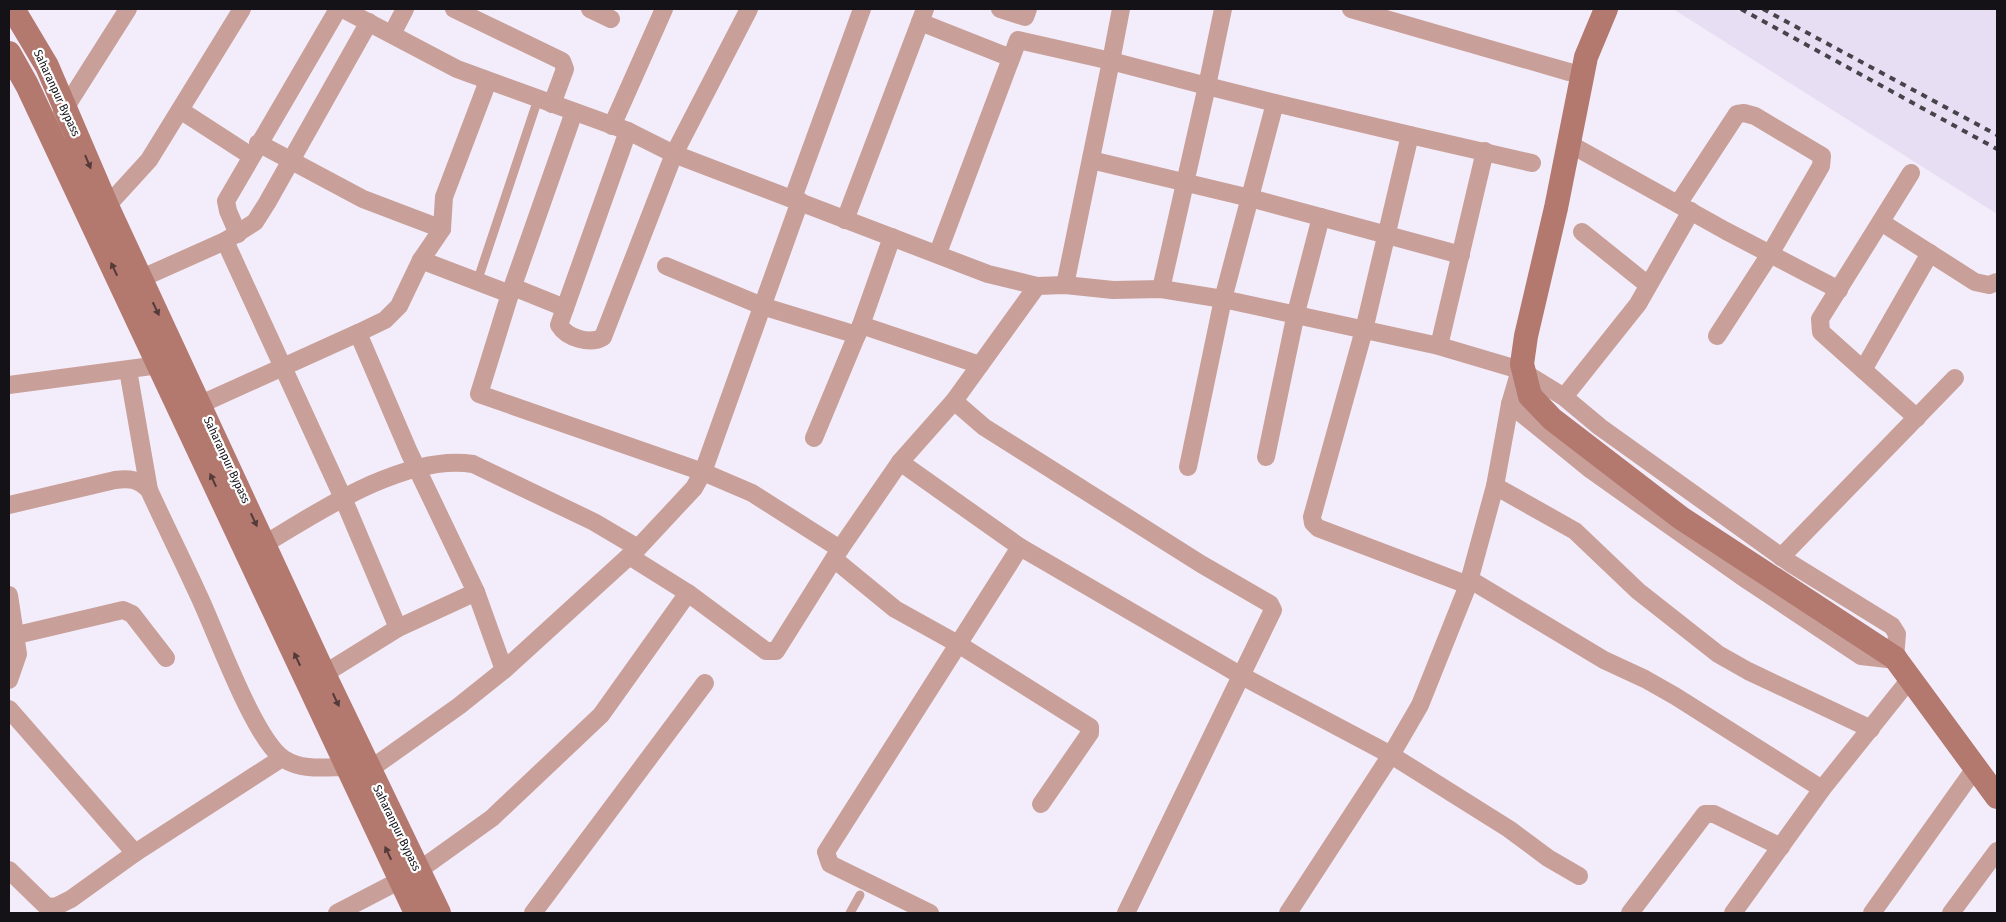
<svg xmlns="http://www.w3.org/2000/svg" width="2006" height="922" viewBox="0 0 2006 922" font-family="'Fira Sans Condensed',sans-serif">
	<style>
		.built { fill: #e8def4 }
		.lines { fill: none; stroke-linecap: round; stroke-linejoin: round }
		.lane { stroke: #c9a099; stroke-width: 9 }
		.street { stroke: #c9a099; stroke-width: 18 }
		.secondary { stroke: #b3786e; stroke-width: 24 }
		.rail { stroke: #47434a; stroke-width: 4; stroke-dasharray: 6 6; stroke-linecap: butt }
		.secondary-bridge { stroke: #b3786e; stroke-width: 24 }
		.oneway { fill: #543b3a }
		.labels { text-anchor: middle; dominant-baseline: central; stroke-width: 4.5; stroke-linejoin: round; paint-order: stroke }
		.street-label { font-size: 12px; fill: #151217; stroke: #fff }
	</style>
	<rect width="100%" height="100%" fill="#f3edfb"/>
	<!-- built -->
	<path class="built" d="M1673,9L1997,10V214Z"/>
	<g class="lines">
		<!-- lane -->
		<g class="lane">
			<path d="M477,282L538,99"/>
			<path d="M850,913L860,895"/>
		</g>
		<!-- street -->
		<g class="street">
			<path d="M343,9L457,69L628,131L674,154L988,274L1037,286L1065,285L1113,290L1161,289L1223,299L1439,346L1520,370L1564,397L1600,427L1790,563L1892,626L1897,634L1895,658"/>
			<path d="M454,9L562,61L565,69L552,104"/>
			<path d="M590,9L611,19"/>
			<path d="M1000,9L1025,17L1028,9"/>
			<path d="M1351,9L1569,72"/>
			<path d="M920,22L1011,58"/>
			<path d="M392,34L405,9"/>
			<path d="M180,110L251,156"/>
			<path d="M612,126L664,9"/>
			<path d="M628,131L559,325C567,338 590,345 603,337L674,154L749,9"/>
			<path d="M50,132L128,9"/>
			<path d="M258,143L363,199L442,229"/>
			<path d="M1577,148L1726,231L1839,290"/>
			<path d="M1091,160L1250,198L1461,255"/>
			<path d="M1911,173L1820,319L1821,332L1917,418"/>
			<path d="M793,198L862,9"/>
			<path d="M1678,204L1737,114L1744,113L1755,116L1822,156L1821,166L1770,254L1717,336"/>
			<path d="M107,206L149,160L242,9"/>
			<path d="M845,220L925,9"/>
			<path d="M1881,222L1975,282L1989,285L1997,282"/>
			<path d="M1582,232L1648,285"/>
			<path d="M238,234L228,211L226,201L338,9"/>
			<path d="M225,241L255,222L267,203L369,22"/>
			<path d="M938,253L1018,40L1111,61L1121,9"/>
			<path d="M421,260L510,294L574,112"/>
			<path d="M666,266L762,306L857,335"/>
			<path d="M142,278L225,241L343,498L398,628"/>
			<path d="M1065,285L1111,61L1207,86L1223,9"/>
			<path d="M1037,286L954,401L984,427L1201,564L1270,604L1273,610L1126,913"/>
			<path d="M513,287L565,308"/>
			<path d="M1161,289L1207,86L1275,103"/>
			<path d="M510,294L479,394L703,472L752,493L840,549"/>
			<path d="M861,325L980,365"/>
			<path d="M358,333L385,320L399,306L421,260L442,229L444,197L488,81"/>
			<path d="M1439,346L1485,151"/>
			<path d="M128,370L149,490"/>
			<path d="M1863,370L1930,253"/>
			<path d="M9,385L159,365"/>
			<path d="M1564,397L1638,304L1691,211"/>
			<path d="M201,404L358,333L409,452L476,592L504,670"/>
			<path d="M1510,404L1591,470L1741,576L1861,656L1896,660"/>
			<path d="M814,438L861,325L892,237"/>
			<path d="M1266,457L1296,313L1321,217"/>
			<path d="M900,462L1020,547L1240,675L1391,755L1509,829L1548,858L1579,876"/>
			<path d="M1188,467L1223,299L1275,103L1410,135"/>
			<path d="M1495,486L1575,531L1638,591L1718,654L1748,671L1871,729"/>
			<path d="M9,505L115,480C130,478 138,479 149,490C165,525 182,559 198,594C215,629 254,740 284,759C302,771 327,767 347,767"/>
			<path d="M265,544C319,511 407,453 473,464L594,522L638,548"/>
			<path d="M629,556L688,593L766,651H776L840,549L900,462L954,401"/>
			<path d="M1781,557L1955,378"/>
			<path d="M834,559L895,609L958,644L1090,727V733L1041,804"/>
			<path d="M1469,579L1604,660L1645,679L1675,696L1822,789"/>
			<path d="M1468,585L1318,528L1313,523L1312,517L1364,330L1410,135L1532,163"/>
			<path d="M9,595L18,654L9,680"/>
			<path d="M17,635L123,610L132,614L166,658"/>
			<path d="M324,674L398,628L476,592"/>
			<path d="M9,709L135,853"/>
			<path d="M369,770L459,706L504,670L638,548L694,488L703,472L800,201"/>
			<path d="M9,870L46,906L55,907L71,899L135,853L282,758"/>
			<path d="M337,913L418,871L492,818L601,715L688,593"/>
			<path d="M533,913L705,683"/>
			<path d="M930,913L830,864L826,852L1020,547"/>
			<path d="M1288,913L1391,755L1420,705L1468,585L1495,486L1510,404L1520,370"/>
			<path d="M1630,913L1705,814H1714L1781,847"/>
			<path d="M1733,913L1822,789L1910,679"/>
			<path d="M1872,913L1976,767"/>
			<path d="M1951,913L1997,851"/>
		</g>
		<!-- secondary -->
		<g class="secondary">
			<path d="M13,9L47,66L107,206L324,674L439,913"/>
			<path d="M9,53L27,85L416,913"/>
			<path d="M1895,658L1997,797"/>
		</g>
		<!-- rail -->
		<g class="rail">
			<path d="M1741,9L1997,149"/>
			<path d="M1763,9L1997,135"/>
		</g>
		<!-- secondary-bridge -->
		<path class="secondary-bridge" d="M1606,9L1586,57L1556,208L1526,336L1522,364L1530,396L1552,419L1681,518L1895,658"/>
	</g>
	<!-- one-way arrows -->
	<defs><path id="oneway-solid" d="M-6-.8H1V-3.2L6.5 0L1 3.2V.8H-6Z" transform="scale(1.25)"/></defs>
	<g class="oneway">
		<use href="#oneway-solid" transform="translate(88 162) rotate(67)"/>
		<use href="#oneway-solid" transform="translate(114 269) rotate(-115)"/>
		<use href="#oneway-solid" transform="translate(156 309) rotate(65)"/>
		<use href="#oneway-solid" transform="translate(213 480) rotate(-115)"/>
		<use href="#oneway-solid" transform="translate(254 520) rotate(65)"/>
		<use href="#oneway-solid" transform="translate(297 659) rotate(-115)"/>
		<use href="#oneway-solid" transform="translate(336 700) rotate(65)"/>
		<use href="#oneway-solid" transform="translate(388 853) rotate(-115)"/>
	</g>
	<g class="labels">
		<!-- street labels -->
		<g class="street-label">
			<text transform="translate(57 93) rotate(65)">Saharanpur Bypass</text>
			<text transform="translate(227 460) rotate(65)">Saharanpur Bypass</text>
			<text transform="translate(397 828) rotate(64)">Saharanpur Bypass</text>
		</g>
	</g>
	<!-- border -->
	<rect width="2006" height="922" fill="none" stroke="#151217" stroke-width="20"/>
</svg>
